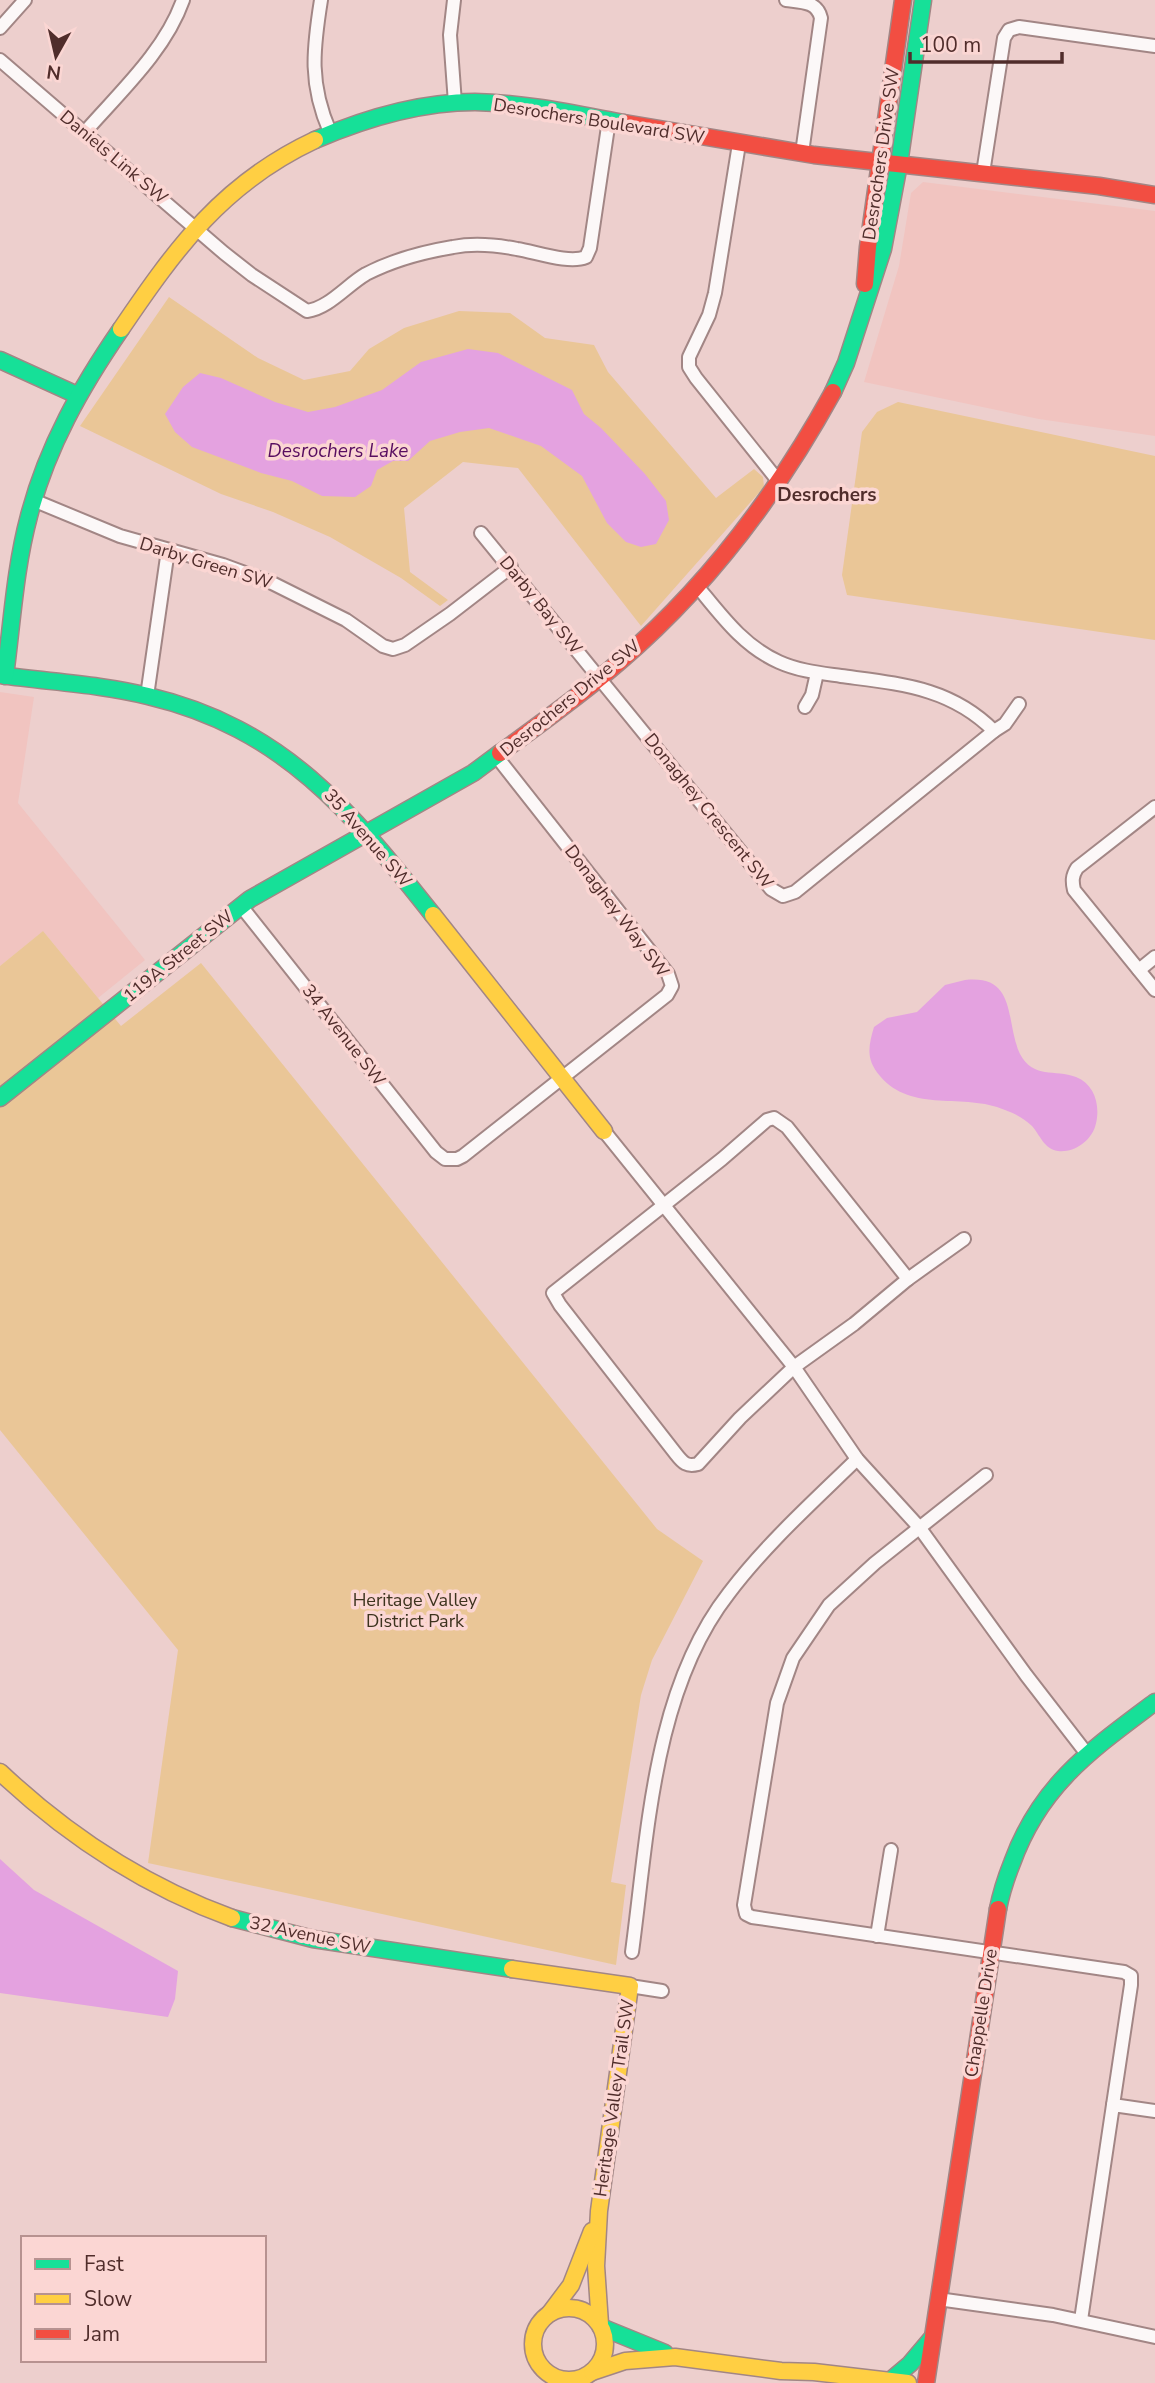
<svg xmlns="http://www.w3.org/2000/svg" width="1155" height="2383" viewBox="0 0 1155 2383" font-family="'Nunito Sans',sans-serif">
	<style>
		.built { fill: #f1c4c0 }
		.green { fill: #eac697 }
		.water { fill: #e4a2e0 }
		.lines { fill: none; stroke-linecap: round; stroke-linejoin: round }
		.street-casing { stroke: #a28685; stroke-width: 16 }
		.fast-casing { stroke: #a28685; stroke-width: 19 }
		.slow-casing { stroke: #a28685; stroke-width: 19 }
		.jam-casing { stroke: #a28685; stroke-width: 19 }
		.street { stroke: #fcf8f8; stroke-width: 12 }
		.fast { stroke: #16e098; stroke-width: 16 }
		.slow { stroke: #ffcf43; stroke-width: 16 }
		.jam { stroke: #f24e42; stroke-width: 16 }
		.labels { text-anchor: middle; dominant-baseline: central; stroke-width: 7; stroke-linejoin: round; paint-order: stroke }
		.street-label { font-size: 18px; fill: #502d2b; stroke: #fbd6d3 }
		.park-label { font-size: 18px; fill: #3d331e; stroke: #fbd6d3 }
		.water-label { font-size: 19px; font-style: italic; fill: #580d60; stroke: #fbd6d3 }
		.neighbourhood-label { font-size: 19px; font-weight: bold; fill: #502d2b; stroke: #fbd6d3 }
	</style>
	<rect width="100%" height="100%" fill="#edcfcd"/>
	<!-- built -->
	<g class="built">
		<path d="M923,182L1155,211V436L1039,419L864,382L899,266L911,193Z"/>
		<path d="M0,692L34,697L18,803L145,960L98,998L43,931L0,966Z"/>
	</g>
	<!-- green -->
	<g class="green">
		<path d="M169,297L258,358L304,380L350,371L369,349L404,328L459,311L510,313L545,338L594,345L608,372L716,498L754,469L763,477L764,487L641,626L518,468L463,462L404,508L410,572L448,600L440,606L401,578L330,537L273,512L221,494L80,426Z"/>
		<path d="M898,402L1155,456V640L847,595L842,575L862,432L877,412Z"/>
		<path d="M43,931L121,1026L201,963L657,1529L703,1561L652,1660L641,1695L611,1882L626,1885L616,1965L148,1863L178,1650L0,1430V966Z"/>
	</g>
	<!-- water -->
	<g class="water">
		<path d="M468,349L498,353L572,390L584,414L601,428L645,474L666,501L669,520L656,544L641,547L626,542L607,523L582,476L541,446L489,428L460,432L430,441L408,461H393L377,470L371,486L355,497L322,496L292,481L261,473L192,447L175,432L165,414L183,387L200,373L221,378L275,402L308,412L335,407L382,390L421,362Z"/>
		<path d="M965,980C1018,974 1005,1023 1020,1054C1033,1079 1055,1069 1076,1077C1096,1085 1101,1108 1095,1127C1090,1142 1073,1153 1058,1151C1044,1149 1040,1135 1032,1126C1025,1119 1014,1113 1005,1110C964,1092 912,1114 880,1076C866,1060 868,1047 874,1027L887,1018L917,1012L945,985Z"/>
		<path d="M0,1859L34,1890L178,1971L175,1999L168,2017L0,1993Z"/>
	</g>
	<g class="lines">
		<!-- street casing -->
		<g class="street-casing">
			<g id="street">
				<path d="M321,0C313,50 309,84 330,132"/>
				<path d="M454,0L450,35L455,103"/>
				<path d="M786,0C801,2 817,1 821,18L802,153"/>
				<path d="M0,28L25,0"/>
				<path d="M0,60L224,253L252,275L307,311C329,308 347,285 366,274C393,260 423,252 453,247C474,243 496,245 517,249C536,252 569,264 586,257L590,248L609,120"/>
				<path d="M85,132C120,92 165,51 183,0"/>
				<path d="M739,144L715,293L709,315L689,357V367L696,378L779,482"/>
				<path d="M983,173L1004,38L1009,30L1019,27L1155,46"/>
				<path d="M33,500L120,536L223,565L272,583L346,620L383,646L393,649L405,645L450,614L511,567"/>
				<path d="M481,533L771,889L783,896L795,892L994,731C950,687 900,684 841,676C820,673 799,671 779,662C743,646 721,615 697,586"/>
				<path d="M147,696L168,550"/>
				<path d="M805,707L812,695L817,673"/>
				<path d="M994,731L1005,724L1019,704"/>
				<path d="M1155,807L1077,868C1072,876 1072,881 1074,890L1155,990"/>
				<path d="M241,906L436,1152L445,1159H457L463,1156L667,995L672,986L668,974L497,757"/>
				<path d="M1139,970L1155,957"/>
				<path d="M774,1118L787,1127L908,1279L854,1324L794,1367L740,1418L698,1464C687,1467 683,1463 676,1454L560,1305L553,1293L722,1159L767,1120Z"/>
				<path d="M604,1131L794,1367L857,1459L919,1527L1026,1675L1087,1754"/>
				<path d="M908,1279L964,1239"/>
				<path d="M986,1475L875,1563L829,1605L793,1658L777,1703L744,1905L746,1914L752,1917L1124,1972L1131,1976V1985L1113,2105"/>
				<path d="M877,1936L891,1850"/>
				<path d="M632,1952C648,1834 653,1690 729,1593C766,1544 813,1502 857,1459"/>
				<path d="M630,1986L662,1991"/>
				<path d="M938,2299L1053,2315L1155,2337"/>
				<path d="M1081,2320L1113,2105L1155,2111"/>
			</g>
		</g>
		<!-- fast casing -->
		<g class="fast-casing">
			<g id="fast">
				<path d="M315,140C366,118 419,102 475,102C525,103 575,114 624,123"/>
				<path d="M0,360L77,395"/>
				<path d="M833,392L846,363L883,249L899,164L923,0"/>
				<path d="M0,675C49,682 100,684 148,696C283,728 351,811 433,915"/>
				<path d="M5,676C12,623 15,568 29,516C47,447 81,387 121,329"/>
				<path d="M0,1098L250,899L473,773L500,753"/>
				<path d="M998,1909C1001,1894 1006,1878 1012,1863C1040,1785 1091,1750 1155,1702"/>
				<path d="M232,1918L313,1939L512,1969"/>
				<path d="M601,2327L665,2353"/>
				<path d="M891,2380L910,2364L932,2338"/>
			</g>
		</g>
		<!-- slow casing -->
		<g class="slow-casing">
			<g id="slow">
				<path d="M121,329C176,248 223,183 315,140"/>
				<path d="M433,915L604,1131"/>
				<path d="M0,1772C68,1836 144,1886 232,1918"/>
				<path d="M512,1969L630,1986L599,2211L596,2266L600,2324"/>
				<circle cx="569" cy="2344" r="36"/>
				<path d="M550,2313L571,2285L592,2231"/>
				<path d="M592,2372L625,2361L675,2357L781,2371L814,2372L908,2383"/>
			</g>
		</g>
		<!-- jam casing -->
		<g class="jam-casing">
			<g id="jam">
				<path d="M624,123L814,155L1099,186L1155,195"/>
				<path d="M865,284L868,247L903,0"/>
				<path d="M500,753C540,724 581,695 619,662C706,588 778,492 833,392"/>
				<path d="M926,2383L998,1909"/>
			</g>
		</g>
		<!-- street -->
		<use href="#street" class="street"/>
		<!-- fast -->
		<use href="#fast" class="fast"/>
		<!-- slow -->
		<use href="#slow" class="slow"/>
		<!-- jam -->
		<use href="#jam" class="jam"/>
	</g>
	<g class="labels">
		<!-- street labels -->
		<g class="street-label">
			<text transform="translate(599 121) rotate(9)">Desrochers Boulevard SW</text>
			<text transform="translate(881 154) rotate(-82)">Desrochers Drive SW</text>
			<text transform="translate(114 157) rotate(40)">Daniels Link SW</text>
			<text transform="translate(206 563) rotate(17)">Darby Green SW</text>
			<text transform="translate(541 605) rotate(51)">Darby Bay SW</text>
			<text transform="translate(570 698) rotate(-39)">Desrochers Drive SW</text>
			<text transform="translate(709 811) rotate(51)">Donaghey Crescent SW</text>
			<text transform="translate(368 838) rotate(49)">35 Avenue SW</text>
			<text transform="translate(617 911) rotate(53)">Donaghey Way SW</text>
			<text transform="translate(178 956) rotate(-39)">119A Street SW</text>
			<text transform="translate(344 1035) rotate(52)">34 Avenue SW</text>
			<text transform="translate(310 1935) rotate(12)">32 Avenue SW</text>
			<text transform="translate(981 2013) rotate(-81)">Chappelle Drive</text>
			<text transform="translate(614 2098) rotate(-82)">Heritage Valley Trail SW</text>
		</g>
		<!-- park labels -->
		<g class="park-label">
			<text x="415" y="1600">Heritage Valley<tspan x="415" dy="21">District Park</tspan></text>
		</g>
		<!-- water labels -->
		<g class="water-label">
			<text x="338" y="451">Desrochers Lake</text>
		</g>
		<!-- neighbourhood labels -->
		<g class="neighbourhood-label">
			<text x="827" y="495">Desrochers</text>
		</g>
	</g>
	<!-- legend -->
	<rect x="21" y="2236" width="245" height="126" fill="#fbd6d3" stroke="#b79290" stroke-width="2"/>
	<rect x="35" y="2259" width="35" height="10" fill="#16e098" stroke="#b79290" stroke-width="2"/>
	<text x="84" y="2271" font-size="21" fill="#502d2b">Fast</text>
	<rect x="35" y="2294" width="35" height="10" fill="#ffcf43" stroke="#b79290" stroke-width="2"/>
	<text x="84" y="2306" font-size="21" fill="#502d2b">Slow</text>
	<rect x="35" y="2329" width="35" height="10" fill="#f24e42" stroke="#b79290" stroke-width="2"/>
	<text x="84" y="2341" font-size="21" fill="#502d2b">Jam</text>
	<!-- north arrow -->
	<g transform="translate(56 56) rotate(188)" stroke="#fbd6d3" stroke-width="5" paint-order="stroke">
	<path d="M0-5L12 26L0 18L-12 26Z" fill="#502d2b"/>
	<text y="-10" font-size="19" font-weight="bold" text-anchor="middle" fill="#502d2b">N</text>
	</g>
	<!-- scale -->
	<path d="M910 52v10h152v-10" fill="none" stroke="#502d2b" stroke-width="3.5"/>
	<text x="920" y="52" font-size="21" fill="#502d2b" stroke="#fbd6d3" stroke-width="5" paint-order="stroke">100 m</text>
</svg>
